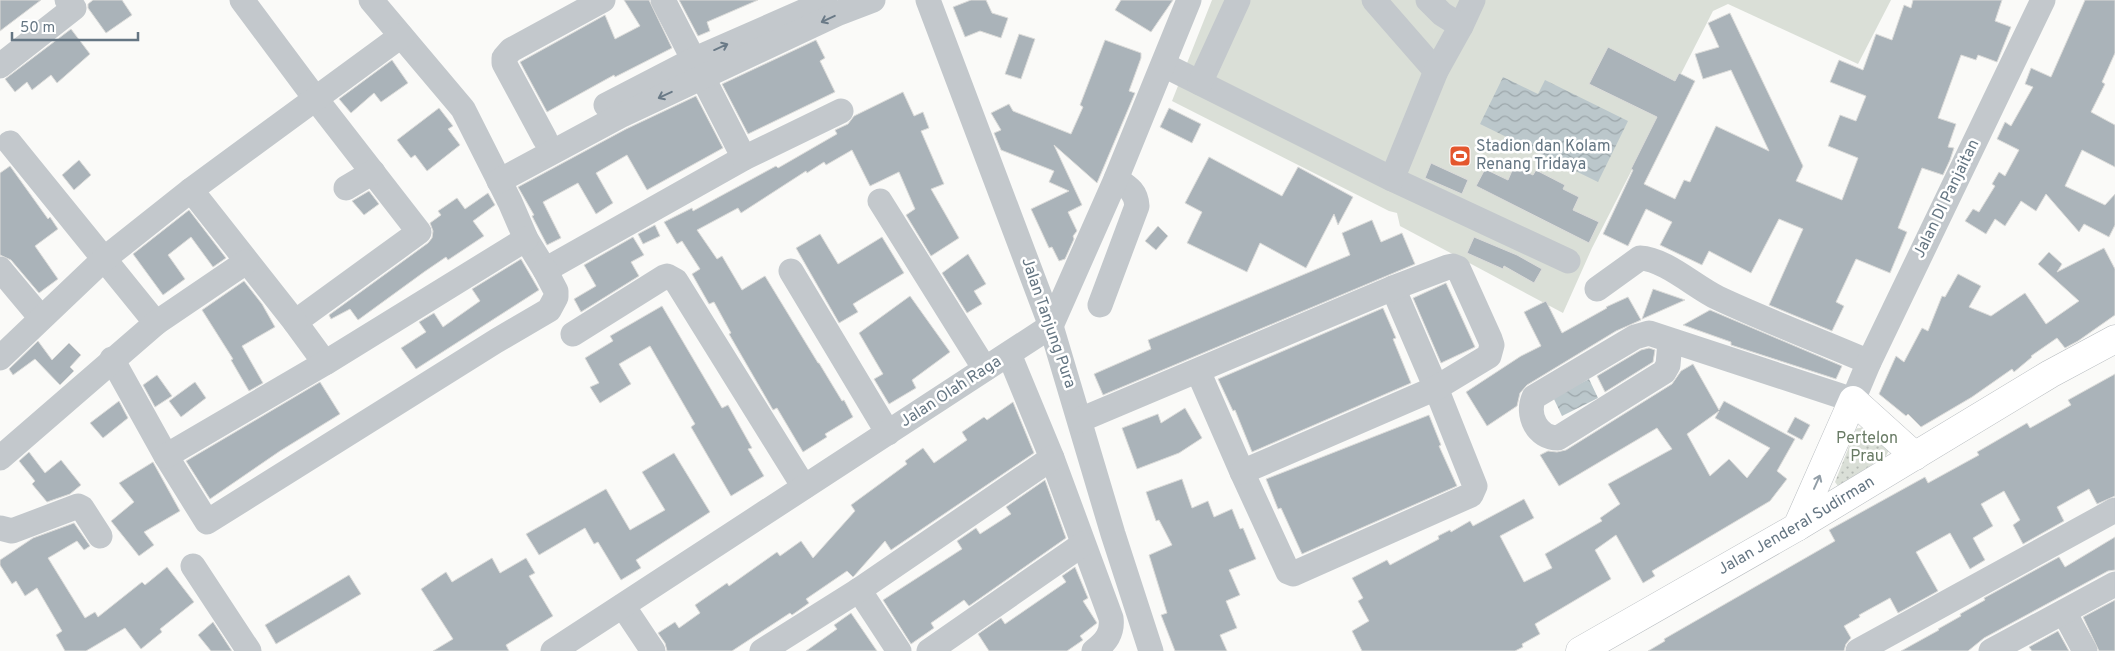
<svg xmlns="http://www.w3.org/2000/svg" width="2115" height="651" viewBox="0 0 2115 651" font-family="Overpass,sans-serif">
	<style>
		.grass { fill: url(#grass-dots) }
		.garden { fill: #dadfd7 }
		.water { fill: url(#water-waves) }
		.building { fill: #aab3b9; stroke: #dcdcda; fill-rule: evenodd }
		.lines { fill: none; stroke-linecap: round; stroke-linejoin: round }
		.major-casing { stroke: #b5babe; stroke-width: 29 }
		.minor { stroke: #c3c8cc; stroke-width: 25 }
		.major { stroke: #fff; stroke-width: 28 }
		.oneway { stroke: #6a7a87 }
		.oneway2 { stroke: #939fa8 }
		.labels { text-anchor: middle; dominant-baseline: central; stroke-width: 5; stroke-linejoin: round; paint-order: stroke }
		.poi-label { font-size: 16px; fill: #657683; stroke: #fff; text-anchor: start }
		.street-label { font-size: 16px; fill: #657683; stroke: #fff }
		.park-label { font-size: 16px; fill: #687a64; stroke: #fff }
	</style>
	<defs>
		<pattern id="grass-dots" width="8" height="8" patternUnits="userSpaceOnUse" patternTransform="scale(1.25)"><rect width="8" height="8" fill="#dadfd7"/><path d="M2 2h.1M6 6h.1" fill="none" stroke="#b4b9b4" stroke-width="1.8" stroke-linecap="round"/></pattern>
		<pattern id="water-waves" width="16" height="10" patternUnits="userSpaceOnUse" patternTransform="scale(1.25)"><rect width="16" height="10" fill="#bbc7cb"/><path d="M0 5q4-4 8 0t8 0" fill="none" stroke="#9ca6aa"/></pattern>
	</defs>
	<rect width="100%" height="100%" fill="#fafaf8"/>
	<!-- grass -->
	<path class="grass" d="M1867,426L1890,448L1886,456L1838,486L1835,482L1856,429Z"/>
	<!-- garden -->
	<path class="garden" d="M1212,0H1891L1858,64L1728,4L1713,11L1592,248L1563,313L1400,226L1397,213L1389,211L1172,101Z"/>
	<!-- water -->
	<g class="water">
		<path d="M1503,77L1538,94L1545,80L1628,121L1598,182L1480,124Z"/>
		<path d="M1589,379L1598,398L1562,416L1553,397Z"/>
	</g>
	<!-- building -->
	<g class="building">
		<path d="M0,0H41L0,31Z"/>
		<path d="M93,0H122L132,15L106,33L88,8V4Z"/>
		<path d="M624,0H649L672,48L615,77L614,75L547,112L520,62L605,15L615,39L640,26Z"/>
		<path d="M679,0H758L707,22L710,31L698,36Z"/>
		<path d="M971,0H986L992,13L1008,18L1001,38L980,31L965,37L953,7Z"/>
		<path d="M1121,0H1173L1151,32L1115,10Z"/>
		<path d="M1913,0H2002L1995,21L2011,27L1997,62L1978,55L1976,60L1961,55L1938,118L1956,124L1948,147L1954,148L1950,160L1943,175L1922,168L1898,228L1907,232L1890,273L1856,259L1836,302L1844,306L1832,331L1769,305L1803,229L1779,219L1751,273L1709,251L1702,265L1660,245L1672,222L1646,209L1628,246L1603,234L1633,170L1631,169L1657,117L1589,84L1608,47L1675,81L1679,73L1695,81L1644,184L1675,199L1684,180L1690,182L1716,126L1769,151L1731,70L1703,79L1695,54L1719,47L1708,23L1730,13L1803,166L1796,181L1842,200L1858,158L1828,146L1840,115L1856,121L1866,96L1830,82L1839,60L1863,70L1876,34L1892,40L1904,5L1911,8Z"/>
		<path d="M2085,0H2115V53L2102,82L2105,84L2091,112L2115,125V167L2082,150L2065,186L2105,205L2115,194V225L2109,237L2084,224L2079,232L2046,194L2036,211L2021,201L2005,226L1995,219L1986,234L1965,221L1973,209L1979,212L1995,186L1992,184L1999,172L2005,176L2019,150L1997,139L2005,122L2011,126L2033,87L2025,84L2031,68L2051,77Z"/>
		<path d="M71,29L90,54L57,83L51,75L32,90L27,82L15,92L5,79Z"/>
		<path d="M1019,34L1035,39L1021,79L1005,74Z"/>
		<path d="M816,40L825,58L820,61L835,92L748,134L722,84Z"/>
		<path d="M1105,40L1141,53V58L1129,91L1135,93L1097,183L1054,145L1082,205L1068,212L1077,231L1073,236L1074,239L1065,259L1059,261L1052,247L1049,248L1031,209L1069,191L1049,182L1054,171L1001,150L994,133L1001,130L991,113L1009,104L1013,111L1071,134L1083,107L1080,105Z"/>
		<path d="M392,60L408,83L381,102L374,93L351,113L339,99Z"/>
		<path d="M903,92L914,116L923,112L929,128L921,131L944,184L931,189L959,238L931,256L906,215L915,209L899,172L870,186L852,150L826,165L824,162L807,173L806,171L741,213L738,208L697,230L717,259L722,256L742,290L765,276L818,363H819L842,401L844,400L853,417L825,434L827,437L803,452L777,408L773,410L729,334L731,333L714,302L709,304L692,274L700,269L682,241L677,244L664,222L692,208L693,211L776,166L778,168L837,134L835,130L848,124L854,116Z"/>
		<path d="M696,96L723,148L647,190L627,155L596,173L613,203L596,214L578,183L543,202L561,238L547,245L532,216L534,215L518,187L626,129Z"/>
		<path d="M439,108L453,126L448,129L460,145L427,171L415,155L411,158L397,140Z"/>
		<path d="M1169,108L1201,124L1192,143L1160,127Z"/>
		<path d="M1209,157L1282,196L1298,167L1353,197L1338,225L1334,214L1306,268L1260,243L1247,272L1187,243L1202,212L1185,203Z"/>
		<path d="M79,160L91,175L74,190L62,175Z"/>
		<path d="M1431,163L1468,180L1462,194L1425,178Z"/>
		<path d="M10,166L48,219L50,217L58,229L35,246L58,279L39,293L11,260L0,255V173Z"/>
		<path d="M1514,166L1533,175L1536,170L1565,185L1563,189L1579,197L1573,210L1599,222L1589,243L1476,186L1485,169L1508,180Z"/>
		<path d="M369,191L379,204L364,215L352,201Z"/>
		<path d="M488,193L495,205L473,221L484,236L448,260L446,257L424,272L358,320L350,309L331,319L329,315L428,243L432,238L433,231L430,223L441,215L438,211L457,198L465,209Z"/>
		<path d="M189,210L226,258L213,267L191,237L168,255L185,279L163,295L133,254Z"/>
		<path d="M1372,220L1381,242L1402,233L1415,264L1103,395L1094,374L1151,349L1148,340L1350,255L1342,233Z"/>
		<path d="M655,225L660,236L643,244L638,234Z"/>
		<path d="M1158,226L1168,236L1156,250L1145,241Z"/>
		<path d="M820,234L838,264L882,237L904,273L853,304L858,312L839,323L796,248Z"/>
		<path d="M633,237L644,255L631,262L639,276L581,312L574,299L596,286L584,265Z"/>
		<path d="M1474,237L1517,255L1542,269L1534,283L1504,266L1503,269L1467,253Z"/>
		<path d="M2104,248L2115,269V315L2078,341L2065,348L2057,338L2031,356L2032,357L2014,372L2012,369L1972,397L1921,427L1908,414L1906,416L1879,394L1896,356L1904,362L1922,328L1928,331L1942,296L1945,297L1958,274L1981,286L1969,307L1991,316L2025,293L2046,324L2079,301L2038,264L2049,252L2062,264L2057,272Z"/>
		<path d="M968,254L986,284L974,291L982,304L967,313L942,273Z"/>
		<path d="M521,259L539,290L416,369L401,348L426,332L419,322L434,313L443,327L480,301L472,289Z"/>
		<path d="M244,281L262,304L275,327L242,346L263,383L249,391L231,360L233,359L202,310Z"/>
		<path d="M1446,283L1475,347L1441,363L1413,298Z"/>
		<path d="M1653,289L1685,300L1642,319Z"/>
		<path d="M910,296L950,352L912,380L916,388L889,404L874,379L883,374L859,333Z"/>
		<path d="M1628,297L1641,320L1616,331L1527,385L1520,393L1517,406L1487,426L1466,392L1521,356L1541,346L1524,312L1546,301L1562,333L1607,308L1606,307Z"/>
		<path d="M662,306L722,408L728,405L752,448L748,449L764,476L731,496L691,427L695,424L650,346L619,364L631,384L600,403L590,387L599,383L585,358L613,341L610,336Z"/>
		<path d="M1383,308L1396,338L1393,339L1411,383L1252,452L1235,410L1233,411L1218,379Z"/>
		<path d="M1710,310L1842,366L1836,379L1731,345V342L1683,325Z"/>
		<path d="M38,341L52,360L69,343L81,355L70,367L74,371L60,385L35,359L13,375L9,369Z"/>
		<path d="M1649,348L1655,350L1653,362L1605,392L1597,376L1641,350Z"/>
		<path d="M1693,364L1719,410L1724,401L1795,439L1777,471L1787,479L1770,501L1652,571L1655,576L1643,583L1616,535L1595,550L1611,579L1535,624L1540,634L1522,644L1523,647L1515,651H1362L1352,631L1369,621L1358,601L1363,598L1352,578L1387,560L1390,565L1439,539L1438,536L1450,530L1451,532L1470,521L1473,526L1524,499L1534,518L1500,536L1524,582L1552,568L1545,554L1602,521L1600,518L1620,504L1608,484L1672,449L1657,428L1559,486L1540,455L1548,451L1557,452L1566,450L1672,384L1681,371ZM1719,411L1715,418L1770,448L1747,478L1729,459L1710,476L1687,434Z"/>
		<path d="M2115,374V496L2097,504L2089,489L2057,507L2064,521L2023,544L2013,525L2020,520L2004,491L1981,504L1993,526L1973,538L1985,560L1970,569L1950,533L1916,552L1938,591L1898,613L1890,598L1859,615L1860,617L1844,626L1851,638L1846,644L1844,651H1648L1665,641L1664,639L1835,541L1829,530L1925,477L1928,483L1979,455L1977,452L2027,423L2030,428L2071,405L2068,400Z"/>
		<path d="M157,375L172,396L155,407L143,385Z"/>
		<path d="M195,382L206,398L181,417L169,401Z"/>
		<path d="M320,382L340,414L280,451L210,499L186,461Z"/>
		<path d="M119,401L128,418L103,438L90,423Z"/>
		<path d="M1013,402L1034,453L891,550L885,541L854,576L853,577L847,571L806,599L809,603L792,615L790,613L732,651H667L665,643L658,633L675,622L679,628L700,613L695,605L727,583L729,586L777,552L780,556L801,541L813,558L855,511L851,505L907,464L905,461L923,448L934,463L967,440L962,432L984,417L987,420Z"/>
		<path d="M1185,408L1202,438L1179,453L1137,469L1122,428L1158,414L1161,423Z"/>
		<path d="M1429,415L1441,445L1439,446L1457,486L1302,554L1281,508L1278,509L1266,479Z"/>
		<path d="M1795,417L1810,425L1802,440L1787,432Z"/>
		<path d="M29,452L45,473L61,460L81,485L70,494L47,502L32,484L35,481L19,461Z"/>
		<path d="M674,453L710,512L636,560L641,568L621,580L598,542L594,544L585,528L539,555L526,534L606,489L630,530L665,510L642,472Z"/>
		<path d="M153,462L180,511L144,532L154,545L139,556L111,521L134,502L119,483Z"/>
		<path d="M1182,479L1192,508L1208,501L1214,517L1232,509L1240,529L1243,528L1256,559L1229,570L1240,595L1226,601L1237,628L1220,635L1227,651H1175L1161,615L1167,613L1149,555L1172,545L1159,520L1156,521L1146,492Z"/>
		<path d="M1045,480L1066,538L969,606L964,600L931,623L934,628L911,644L883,600L962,549L957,541L976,528L980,534L1011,514L1006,507Z"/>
		<path d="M74,523L90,546L84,550L77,541L48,558L85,618L95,612L98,617L142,582L145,585L167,567L194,602L160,629L162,632L141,649L125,628L86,651H65L56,635L62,631L37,588L25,596L16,581L12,584L0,565V560L33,538Z"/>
		<path d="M2115,537V570L2108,571L1984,638L1968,651H1901L1939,630L1938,629L1961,616L1960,614L1985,600L1984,598L2059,557L2065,567Z"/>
		<path d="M492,558L500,573L526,558L535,573L529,576L553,616L506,645L509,651H433L453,639L421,589L446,572L452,582Z"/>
		<path d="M1075,567L1088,598L1083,601L1097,623L1080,636L1083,640L1067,651H989L978,634L1001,618L1005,624L1066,582L1062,576Z"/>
		<path d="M349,575L361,594L276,644L265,625Z"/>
		<path d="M2115,600V651H2099L2083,617Z"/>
		<path d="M851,613L877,651H806L837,629L834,625Z"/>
		<path d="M213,622L232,651H211L198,635Z"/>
		<path d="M2058,631L2069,651H2032L2029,647Z"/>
	</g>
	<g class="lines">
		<!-- major casing -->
		<g class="major-casing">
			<g id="major">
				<path d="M1797,527L1853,400L1915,456"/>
				<path id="s1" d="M1580,651L1797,527L2050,374L2115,339"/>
			</g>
		</g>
		<!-- minor -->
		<g class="minor">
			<path d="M242,0L315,98L419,232L295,322L325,363"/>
			<path d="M371,0L463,109L510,202L526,239L545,270L744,158L841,111"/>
			<path d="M663,0L744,158"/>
			<path d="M928,0L1051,326L1113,534L1151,651"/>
			<path d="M1374,0L1436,71"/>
			<path d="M1461,26L1473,0"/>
			<path d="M1164,65L1392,179L1568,261"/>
			<path d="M0,66L74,8L67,0"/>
			<path d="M1200,83L1238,0"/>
			<path d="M606,105L693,60L825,2"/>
			<path d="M545,139L504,63V58L511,50L603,0"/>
			<path d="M10,143L156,323"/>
			<path d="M1392,179L1436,71L1461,26L1442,14L1428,0"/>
			<path d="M499,181L620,116L839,13L873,0"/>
			<path d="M346,188L373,172"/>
			<path d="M191,190L295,322"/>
			<path d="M880,201L985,369"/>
			<path d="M0,269L41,318"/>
			<path d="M791,271L888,433"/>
			<path d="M1597,289L1640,258C1665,259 1695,287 1718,298C1767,321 1818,340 1869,362"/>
			<path d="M1100,305L1137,206C1136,191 1128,187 1116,179"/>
			<path d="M573,334L664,277L667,276L676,281L804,487"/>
			<path d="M1670,341L1668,365L1664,372L1558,438C1537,438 1526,415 1534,397L1635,337L1649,333L1853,400L1869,362L2043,0"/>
			<path d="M1009,354L1052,458L1111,618C1113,633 1106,642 1094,651"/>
			<path d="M0,358L104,259L191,190L401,36"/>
			<path d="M112,359L166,456L207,522L496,341L549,310L556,297V291L545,270"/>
			<path d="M1198,371L1242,472L1288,572L1293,574L1471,495L1475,486L1436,388L1393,288"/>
			<path d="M1080,420L1393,288L1448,267L1453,266L1458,268L1490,339L1492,345L1489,356L1436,388L1242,472"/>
			<path d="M166,456L325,363L526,239"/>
			<path d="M0,458L156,323L246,262"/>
			<path d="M0,528L12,531L78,506L82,508L100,536"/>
			<path d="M193,566L249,651"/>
			<path d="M859,590L899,651"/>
			<path d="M623,606L653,651"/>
			<path d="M2064,612L2085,651"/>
			<path d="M553,651L1051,326L1116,179L1189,0"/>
			<path d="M762,651L859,590L1052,458"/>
			<path d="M929,651L1083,544"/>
			<path d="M1858,651L2115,510"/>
			<path d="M1991,651L2115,584"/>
		</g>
		<!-- major -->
		<use href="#major" class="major"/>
	</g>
	<!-- one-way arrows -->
	<defs><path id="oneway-shaft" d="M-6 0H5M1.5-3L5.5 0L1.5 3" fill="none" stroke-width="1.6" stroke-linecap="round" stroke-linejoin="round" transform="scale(1.25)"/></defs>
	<g class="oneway">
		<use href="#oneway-shaft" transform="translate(828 19) rotate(155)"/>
		<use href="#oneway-shaft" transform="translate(721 47) rotate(-24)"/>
		<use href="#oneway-shaft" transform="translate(665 95) rotate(155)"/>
	</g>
	<use class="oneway2" href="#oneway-shaft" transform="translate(1817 482) rotate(-66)"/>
	<!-- icons -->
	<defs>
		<g id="stadium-square" transform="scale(1.125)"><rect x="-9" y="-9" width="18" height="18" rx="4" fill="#e4572e" stroke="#fff"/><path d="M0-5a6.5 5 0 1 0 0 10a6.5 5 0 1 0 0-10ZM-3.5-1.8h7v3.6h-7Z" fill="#fff"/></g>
	</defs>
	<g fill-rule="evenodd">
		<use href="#stadium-square" x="1460" y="156"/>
	</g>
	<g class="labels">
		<!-- poi labels -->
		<g class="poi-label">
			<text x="1476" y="147">Stadion dan Kolam<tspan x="1476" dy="18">Renang Tridaya</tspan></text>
		</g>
		<!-- street labels -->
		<g class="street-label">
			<text transform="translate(1947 199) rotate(-64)">Jalan DI Panjaitan</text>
			<text transform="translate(1048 323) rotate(71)">Jalan Tanjung Pura</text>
			<text transform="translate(951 392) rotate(-33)">Jalan Olah Raga</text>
			<text stroke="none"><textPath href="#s1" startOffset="250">Jalan Jenderal Sudirman</textPath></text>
		</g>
		<!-- park labels -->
		<g class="park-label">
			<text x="1867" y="439">Pertelon<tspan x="1867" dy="18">Prau</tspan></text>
		</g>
	</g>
	<!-- scale -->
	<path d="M12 32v8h126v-8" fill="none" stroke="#657683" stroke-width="2.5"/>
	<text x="20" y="32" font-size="15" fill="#657683" stroke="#ffffff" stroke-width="4" paint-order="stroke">50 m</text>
</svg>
